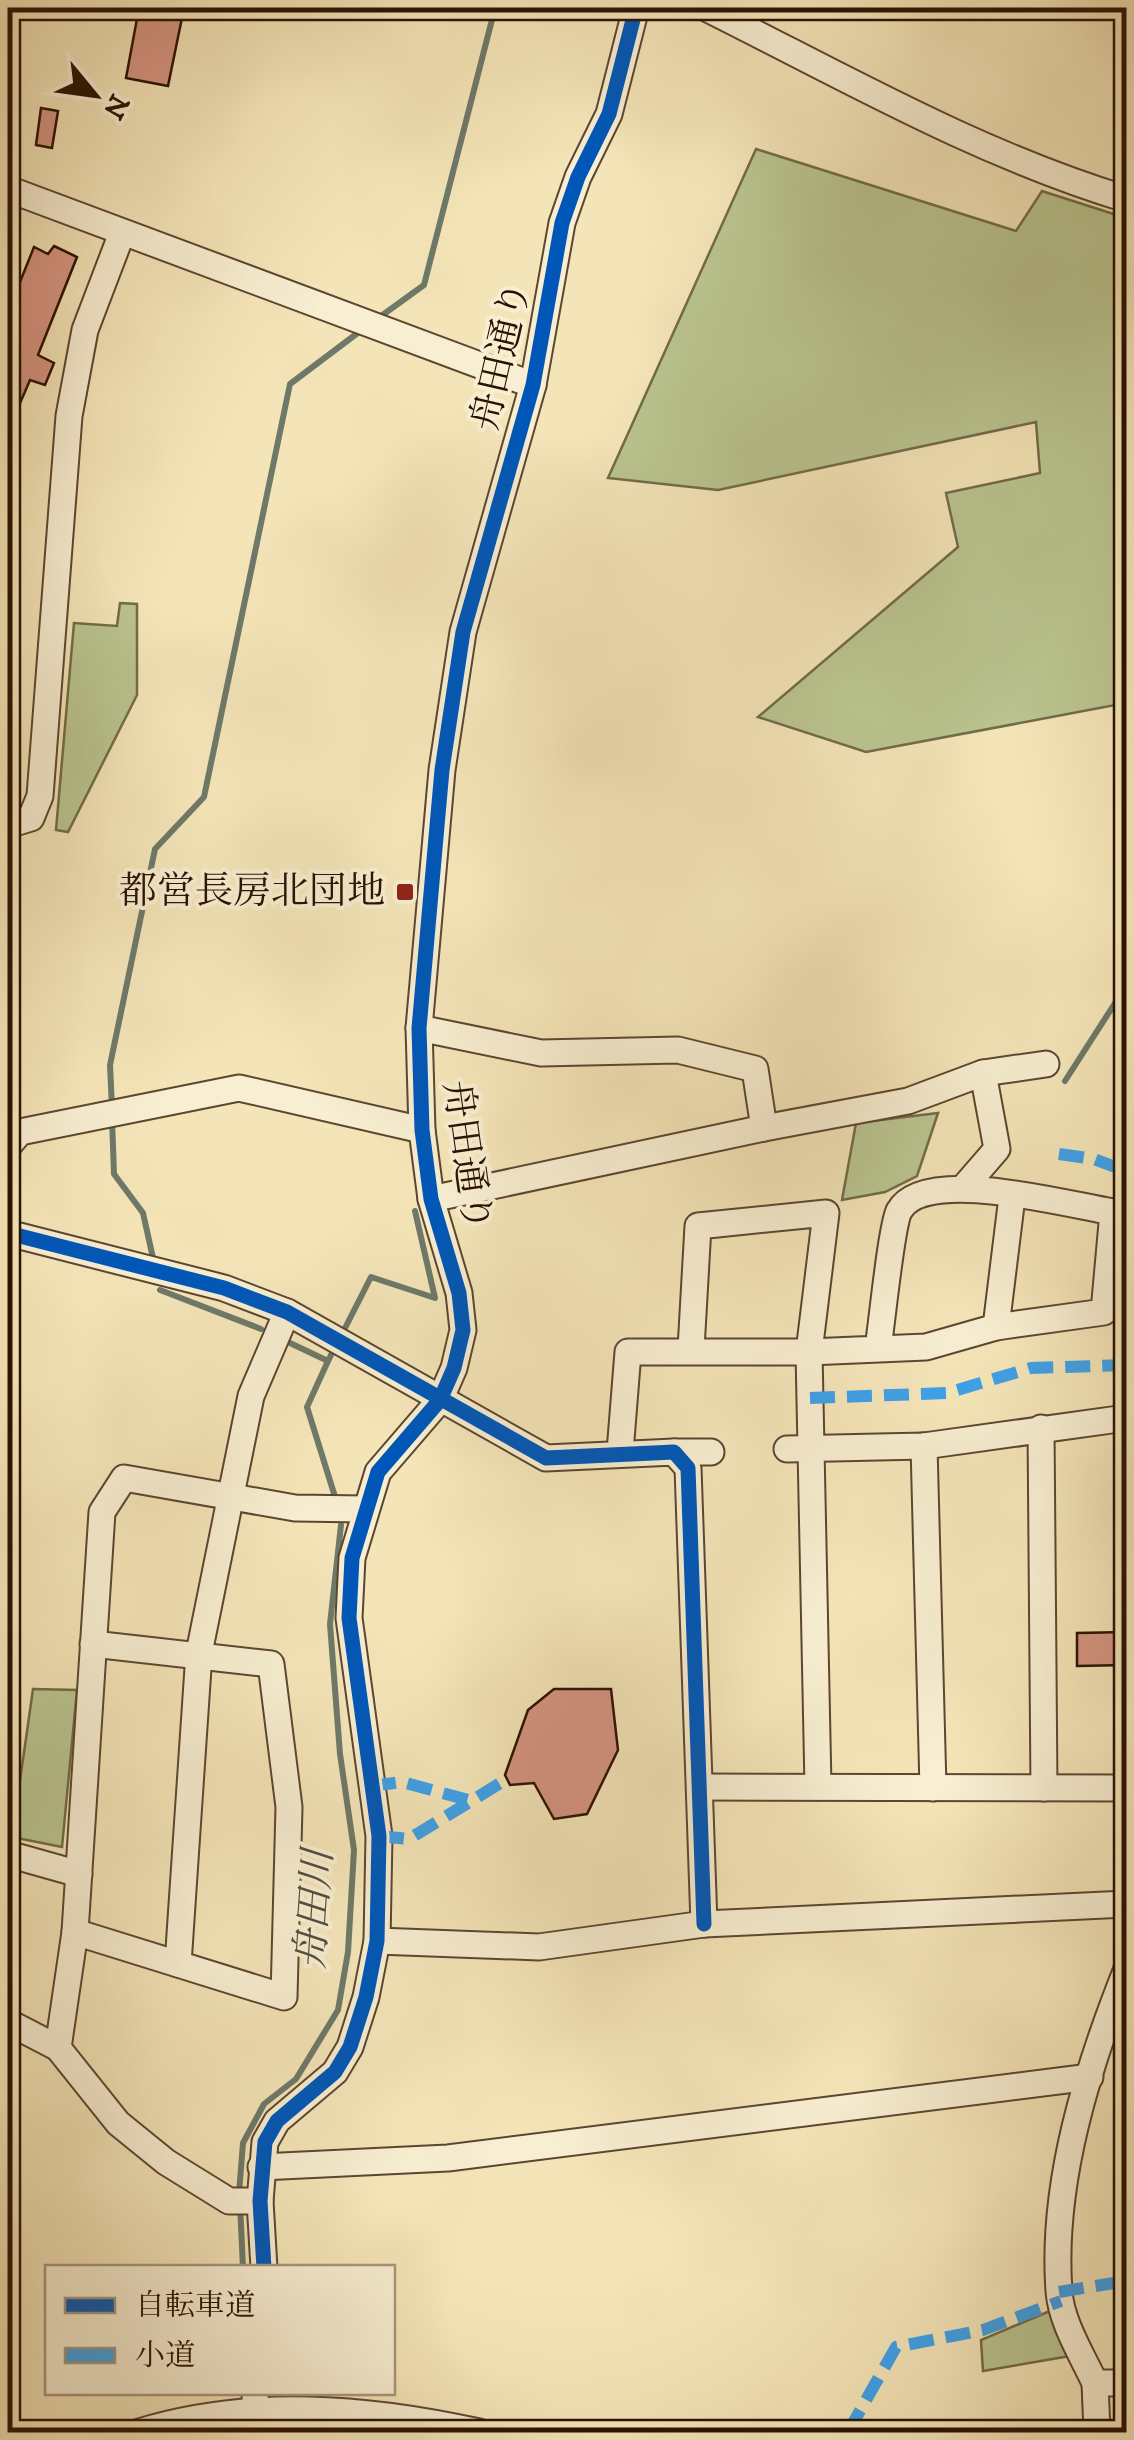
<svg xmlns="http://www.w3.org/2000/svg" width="1134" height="2440" viewBox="0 0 1134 2440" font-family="'IM FELL DW Pica','Noto Serif JP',serif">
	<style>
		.green { fill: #bac590; stroke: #726b49; stroke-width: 2.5 }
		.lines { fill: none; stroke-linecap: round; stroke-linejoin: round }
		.stream { stroke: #6e7969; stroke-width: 6 }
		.building { fill: #d59481; stroke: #2a1102; stroke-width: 2.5 }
		.minor-casing { stroke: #5c4630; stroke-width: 29 }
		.minor { stroke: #f8eed1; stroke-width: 25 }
		.quiet { stroke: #3ea1e9; stroke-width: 12; stroke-dasharray: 25 12; stroke-linecap: butt }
		.cycleway-casing { stroke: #f8eed1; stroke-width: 21 }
		.cycleway { stroke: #0057b8; stroke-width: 15 }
		.poi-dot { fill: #8f2418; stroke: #f8eed1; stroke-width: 4 }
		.labels { text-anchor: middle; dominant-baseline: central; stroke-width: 8; stroke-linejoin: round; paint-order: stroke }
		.street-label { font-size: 38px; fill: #2a1102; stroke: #f8eed1 }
		.poi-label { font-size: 38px; fill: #2a1102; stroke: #f8eed1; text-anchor: end }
		.water-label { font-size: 40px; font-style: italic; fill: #524e3e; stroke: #f8eed1 }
	</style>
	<rect width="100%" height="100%" fill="#f4e5b8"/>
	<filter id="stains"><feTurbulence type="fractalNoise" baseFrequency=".002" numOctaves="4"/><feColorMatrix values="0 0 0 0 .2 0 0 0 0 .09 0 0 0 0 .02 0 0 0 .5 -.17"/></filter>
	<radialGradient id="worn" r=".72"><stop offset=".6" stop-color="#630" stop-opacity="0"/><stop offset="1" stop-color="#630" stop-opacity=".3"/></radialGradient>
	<!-- green -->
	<g class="green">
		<path d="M756,149L1016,231L1042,191L1126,218V703L866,752L758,717L958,547L946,493L1040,473L1036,422L718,490L608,478Z"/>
		<path d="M120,603L137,604V695L68,832L56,830L74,623L117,626Z"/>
		<path d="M938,1113L917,1176L885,1192L842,1200L856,1123Z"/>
		<path d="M33,1689L77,1690L62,1847L12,1837Z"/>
		<path d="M1050,2311L1070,2356L983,2371L981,2340Z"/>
	</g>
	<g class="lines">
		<!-- stream -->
		<g class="stream">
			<path d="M377,319L424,285L495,8"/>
			<path d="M1065,1081L1126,986"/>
			<path d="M112,1107L110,1065L155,849L204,797L290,384L363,329"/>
			<path d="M112,1119L114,1174L143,1213L153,1258"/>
			<path d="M160,1290L261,1329"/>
			<path d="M341,1336L371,1277L435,1298L415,1211"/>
			<path d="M290,1343L328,1361L307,1407L336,1500"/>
			<path d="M328,1361L335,1347"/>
			<path d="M239,2193L243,2143L264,2104L296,2079L338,2010L348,1952L354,1850L340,1754L330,1624L341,1525"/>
			<path d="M240,2205L243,2268"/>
		</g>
	</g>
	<!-- building -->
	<g class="building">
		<path d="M139,8H184L168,86L126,78Z"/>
		<path d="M41,108L58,111L52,148L36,145Z"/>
		<path d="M54,246L77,257L38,355L54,363L45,385L30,380L8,431V312L34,247L48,254Z"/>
		<path d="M1126,1632V1665L1077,1666V1633Z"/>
		<path d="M554,1689H611L618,1750L587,1814L554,1819L534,1783L510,1785L505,1775L528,1710Z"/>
	</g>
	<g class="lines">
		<!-- minor casing -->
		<g class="minor-casing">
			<g id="minor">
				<path d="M706,8C844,77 978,154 1126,199"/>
				<path d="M8,189L533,385"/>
				<path d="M8,825L31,818L40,796L69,416L85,330L122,233"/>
				<path d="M419,1028L541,1053L678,1050L755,1069L764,1128L431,1199"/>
				<path d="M983,1073L1046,1064"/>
				<path d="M764,1128L908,1101L983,1073L997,1149L965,1186"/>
				<path d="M8,1146L20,1132L239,1088L422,1130"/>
				<path d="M8,1233L224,1288L287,1312L546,1458L674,1452L688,1468L704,1924"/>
				<path d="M996,1327L1012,1197"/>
				<path d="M691,1349L698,1226L826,1213L809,1352L926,1347L996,1327L1104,1312L1113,1212C1069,1205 924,1165 899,1211C891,1228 882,1323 878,1348"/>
				<path d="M1041,1428L1044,1788"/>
				<path d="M924,1446L933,1788"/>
				<path d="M787,1449L924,1446L1126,1418"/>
				<path d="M620,1452L628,1352H809L818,1787"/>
				<path d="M674,1452H711"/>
				<path d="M701,1787L1126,1788"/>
				<path d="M8,1854L79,1874"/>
				<path d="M75,1932L102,1512L124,1478L295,1508L364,1509"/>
				<path d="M377,1941L539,1947L704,1924L1126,1904"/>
				<path d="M178,1964L199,1653L251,1396L287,1312"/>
				<path d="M1126,1971C1087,2069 1051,2184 1059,2291C1061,2322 1082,2355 1095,2383H1126"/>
				<path d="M8,2022L58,2048L118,2123L166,2162L229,2201H260"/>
				<path d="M58,2048L75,1932L284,1997L289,1807L271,1664L93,1644"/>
				<path d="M261,2167L448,2158L1090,2077"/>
				<path d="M264,2268L260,2201L265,2142L277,2121L335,2072L350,2047L366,1997L377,1941L379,1836L349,1618L352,1558L378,1472L440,1400L454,1368L463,1330L459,1293L431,1199L422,1130L419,1028L442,770L463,632L533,385L562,223L578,177L609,114L636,8"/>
				<path d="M1095,2383L1097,2432"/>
				<path d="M255,2392L256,2432"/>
				<path d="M139,2432C251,2398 366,2407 479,2432"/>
			</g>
		</g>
		<!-- minor -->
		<use href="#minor" class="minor"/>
		<!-- quiet -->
		<g class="quiet">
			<path d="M1059,1154L1094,1159L1126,1171"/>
			<path d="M810,1398L947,1393L1031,1368L1126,1365"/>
			<path d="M371,1786L402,1782L472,1801"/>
			<path d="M379,1836L409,1839L507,1779"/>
			<path d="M1059,2292L1126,2281"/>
			<path d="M848,2432L896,2347L983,2330L1061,2301"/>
		</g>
		<!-- cycleway casing -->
		<g class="cycleway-casing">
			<g id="cycleway">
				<path d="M8,1233L224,1288L287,1312L546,1458L674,1452L688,1468L704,1924"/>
				<path d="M264,2268L260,2201L265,2142L277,2121L335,2072L350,2047L366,1997L377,1941L379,1836L349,1618L352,1558L378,1472L440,1400L454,1368L463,1330L459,1293L431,1199L422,1130L419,1028L442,770L463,632L533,385L562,223L578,177L609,114L636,8"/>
			</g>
		</g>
		<!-- cycleway -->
		<use href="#cycleway" class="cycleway"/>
	</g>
	<!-- markers -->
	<rect class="poi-dot" x="395" y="882" width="20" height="20" rx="5"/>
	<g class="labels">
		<!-- street labels -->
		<g class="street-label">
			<text transform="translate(502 356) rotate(-77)">舟田通り</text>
			<text transform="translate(466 1156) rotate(82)">舟田通り</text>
		</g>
		<!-- poi labels -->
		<g class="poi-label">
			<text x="385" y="892">都営長房北団地</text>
		</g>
		<!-- water labels -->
		<g class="water-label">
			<text transform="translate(316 1910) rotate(-86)">舟田川</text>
		</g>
	</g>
	<!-- margin -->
	<rect width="1134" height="2440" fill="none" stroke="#f4e5b8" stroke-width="40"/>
	<rect x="10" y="10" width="1114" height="2420" fill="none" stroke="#2a1102" stroke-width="5"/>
	<rect x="20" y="20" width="1094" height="2400" fill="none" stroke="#2a1102" stroke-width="2.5"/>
	<!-- legend -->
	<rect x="45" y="2265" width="350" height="130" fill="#f8eed1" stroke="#a6967e" stroke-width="2.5"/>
	<rect x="65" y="2298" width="50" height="15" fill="#0057b8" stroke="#a6967e" stroke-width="2.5"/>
	<text x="135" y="2315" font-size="30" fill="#2a1102">自転車道</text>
	<rect x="65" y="2348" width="50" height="15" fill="#3ea1e9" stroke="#a6967e" stroke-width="2.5"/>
	<text x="135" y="2365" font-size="30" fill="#2a1102">小道</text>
	<!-- north arrow -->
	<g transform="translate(95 95) rotate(119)" stroke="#f8eed1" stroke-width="8" paint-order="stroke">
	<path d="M0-8L18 38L0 25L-18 38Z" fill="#2a1102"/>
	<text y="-15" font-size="28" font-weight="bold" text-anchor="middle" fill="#2a1102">N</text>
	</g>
	<rect width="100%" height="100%" filter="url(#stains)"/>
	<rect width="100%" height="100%" fill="url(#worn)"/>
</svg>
